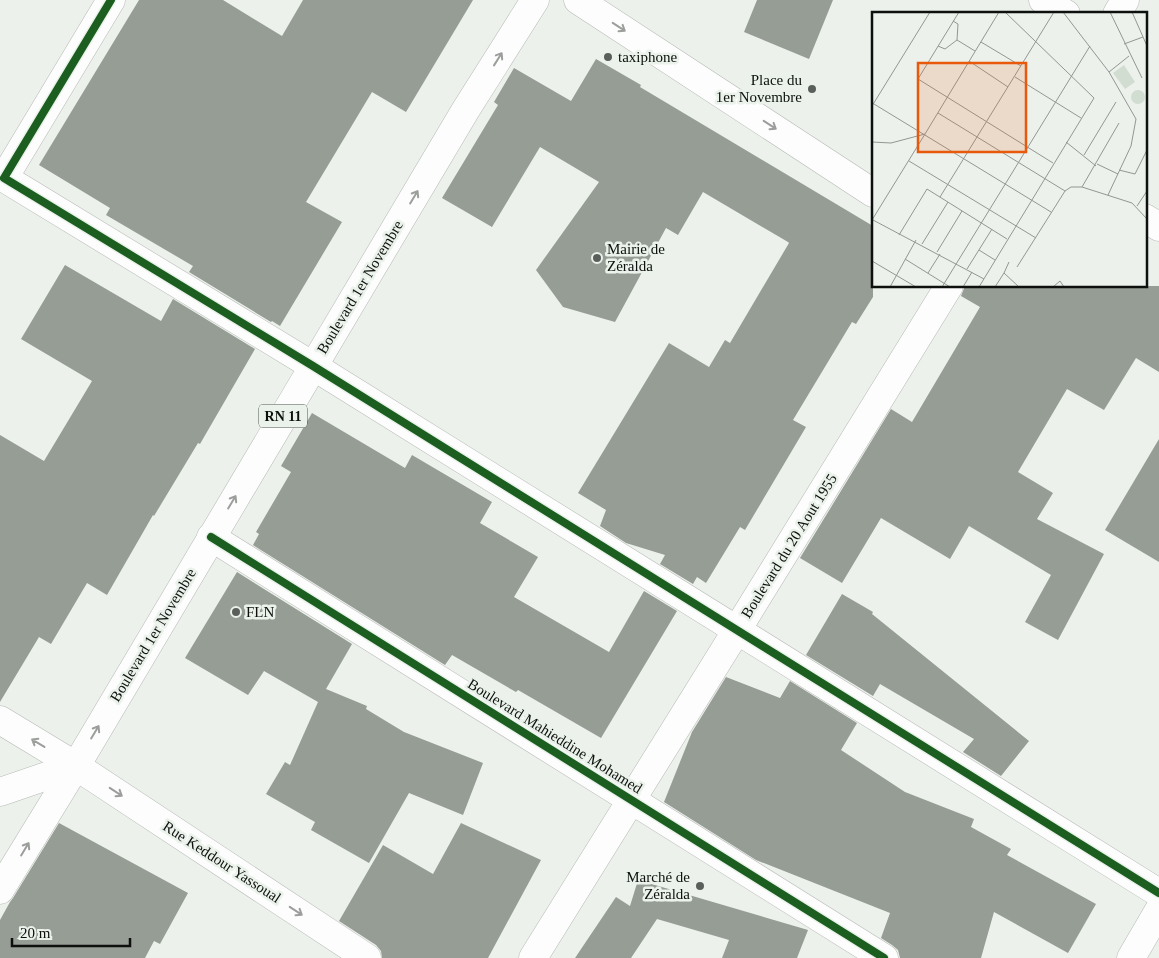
<svg xmlns="http://www.w3.org/2000/svg" width="1159" height="958" viewBox="0 0 1159 958" font-family="'Times New Roman',serif">
	<style>
		.building { fill: #969d95 }
		.lines { fill: none; stroke-linecap: round; stroke-linejoin: round }
		.minor-casing { stroke: #b7bab7; stroke-width: 29 }
		.tertiary-casing { stroke: #b7bab7; stroke-width: 29 }
		.primary-casing { stroke: #b7bab7; stroke-width: 29 }
		.minor { stroke: #fcfdfc; stroke-width: 28 }
		.tertiary { stroke: #fcfdfc; stroke-width: 28 }
		.primary { stroke: #fcfdfc; stroke-width: 28 }
		.cycleway-casing { stroke: #ebf2eb; stroke-width: 11 }
		.cycleway { stroke: #1b5e20; stroke-width: 8 }
		.oneway { stroke: #9c9e9c }
		.poi-dot { fill: #5b5f5b; stroke: #ebf2eb; stroke-width: 2 }
		.labels { text-anchor: middle; dominant-baseline: central; stroke-width: 5; stroke-linejoin: round; paint-order: stroke }
		.shield { fill: #ebf2eb; stroke: #505450; stroke-width: 1 }
		.shield-label { font-size: 14px; font-weight: bold; fill: #0d100d }
		.poi-label { font-size: 15px; fill: #0d100d; stroke: #ebf2eb; text-anchor: start }
		.street-label { font-size: 15px; fill: #0d100d; stroke: #ebf2eb }
		.inset-road { fill: none; stroke: #939793; stroke-width: 1 }
		.view { fill: #e8590c; fill-opacity: 0.15; stroke: #e8590c; stroke-width: 2.5 }
		.inset-edge { fill: none; stroke: #0d100d; stroke-width: 2.5 }
	</style>
	<rect width="100%" height="100%" fill="#ecf1ec"/>
	<!-- building -->
	<g class="building">
		<path d="M139,0H223L282,36L303,0H473L406,112L372,92L306,202L342,222L280,326L272,321L271,322L189,272L193,266L106,215L110,208L39,165Z"/>
		<path d="M757,0H833L809,59L744,32Z"/>
		<path d="M596,59L641,85L640,87L873,226V297L856,324L852,322L793,420L806,427L745,530L740,527L706,583L697,577L693,584L660,564L665,555L626,543L600,526L606,510L578,493L669,343L709,367L725,340L730,343L789,243L788,242L703,192L678,235L666,228L615,322L563,307L536,270L599,182L540,147L492,227L442,198L498,105L494,102L514,68L571,101Z"/>
		<path d="M65,265L161,321L173,299L255,349L200,444L198,443L154,516L153,515L107,595L87,583L51,644L39,637L0,702V435L44,461L92,381L21,339Z"/>
		<path d="M965,286H1159V372L1136,358L1104,410L1067,389L1018,472L1053,493L1037,519L1104,554L1058,640L1025,622L1051,575L969,526L950,559L881,518L842,583L800,558L891,409L912,422L980,307L961,296Z"/>
		<path d="M312,413L405,468L412,455L492,502L480,523L538,557L514,597L609,652L644,591L677,611L601,738L518,690L516,692L452,655L445,665L253,545L259,534L256,532L291,472L281,466Z"/>
		<path d="M1159,439V562L1105,530Z"/>
		<path d="M237,572L352,644L326,689L367,706L366,709L404,732L483,763L463,815L409,793L369,863L311,830L315,822L266,794L285,762L290,765L318,702L264,671L248,695L185,658Z"/>
		<path d="M842,594L873,612L872,614L1029,741L1001,776L963,752L974,739L880,684L873,696L806,655Z"/>
		<path d="M726,677L780,698L790,681L857,723L841,750L905,792L974,819L971,827L1011,849L1007,855L1096,904L1068,953L994,912L981,958H900L898,950L892,945L881,938L890,913L756,860L664,802L692,732Z"/>
		<path d="M59,823L188,893L160,944L154,941L145,958H0V920L10,902L13,898Z"/>
		<path d="M461,823L541,860L488,958H382L381,951L376,945L339,921L383,845L433,874Z"/>
		<path d="M638,880L808,930L797,958H722L729,940L657,919L631,958H575L616,897L630,906Z"/>
	</g>
	<g class="lines">
		<!-- minor casing -->
		<g class="minor-casing">
			<g id="minor">
				<path d="M111,0L4,178L313,366L1159,893"/>
				<path d="M578,0L873,193"/>
				<path d="M1043,0L1066,14"/>
				<path d="M1117,14L1125,0"/>
				<path d="M1145,218L1159,227"/>
				<path d="M211,537L884,958"/>
				<path d="M0,720L76,766L367,958"/>
				<path d="M533,958L737,630L949,286"/>
				<path d="M1131,958L1159,910"/>
			</g>
		</g>
		<!-- tertiary casing -->
		<g class="tertiary-casing">
			<path id="tertiary" d="M0,890L76,766"/>
		</g>
		<!-- primary casing -->
		<g class="primary-casing">
			<path id="primary" d="M0,792L76,766L465,111L535,0"/>
		</g>
		<!-- minor -->
		<use href="#minor" class="minor"/>
		<!-- tertiary -->
		<use href="#tertiary" class="tertiary"/>
		<!-- primary -->
		<use href="#primary" class="primary"/>
		<!-- cycleway casing -->
		<g class="cycleway-casing">
			<g id="cycleway">
				<path d="M111,0L4,178L313,366L1159,893"/>
				<path d="M211,537L884,958"/>
			</g>
		</g>
		<!-- cycleway -->
		<use href="#cycleway" class="cycleway"/>
	</g>
	<!-- one-way arrows -->
	<defs><path id="oneway-shaft" d="M-6 0H5M1.5-3L5.5 0L1.5 3" fill="none" stroke-width="1.6" stroke-linecap="round" stroke-linejoin="round" transform="scale(1.25)"/></defs>
	<g class="oneway">
		<use href="#oneway-shaft" transform="translate(619 27) rotate(33)"/>
		<use href="#oneway-shaft" transform="translate(498 59) rotate(-58)"/>
		<use href="#oneway-shaft" transform="translate(770 125) rotate(33)"/>
		<use href="#oneway-shaft" transform="translate(414 197) rotate(-59)"/>
		<use href="#oneway-shaft" transform="translate(232 502) rotate(-59)"/>
		<use href="#oneway-shaft" transform="translate(95 732) rotate(-59)"/>
		<use href="#oneway-shaft" transform="translate(38 743) rotate(-149)"/>
		<use href="#oneway-shaft" transform="translate(116 792) rotate(33)"/>
		<use href="#oneway-shaft" transform="translate(25 849) rotate(-59)"/>
		<use href="#oneway-shaft" transform="translate(296 911) rotate(33)"/>
	</g>
	<!-- markers -->
	<g class="poi-dot">
		<circle cx="608" cy="57" r="5"/>
		<circle cx="812" cy="89" r="5"/>
		<circle cx="597" cy="258" r="5"/>
		<circle cx="236" cy="612" r="5"/>
		<circle cx="700" cy="886" r="5"/>
	</g>
	<g class="labels">
		<!-- shield labels -->
		<rect class="shield" x="259" y="404.5" width="48" height="23" rx="4"/>
		<g class="shield-label">
			<text x="283" y="416">RN 11</text>
		</g>
		<!-- poi labels -->
		<g class="poi-label">
			<text x="618" y="57">taxiphone</text>
			<text x="802" y="80" text-anchor="end">Place du<tspan x="802" dy="17">1er Novembre</tspan></text>
			<text x="607" y="249">Mairie de<tspan x="607" dy="17">Zéralda</tspan></text>
			<text x="246" y="612">FLN</text>
			<text x="690" y="877" text-anchor="end">Marché de<tspan x="690" dy="17">Zéralda</tspan></text>
		</g>
		<!-- street labels -->
		<g class="street-label">
			<text transform="translate(360 287) rotate(-59)">Boulevard 1er Novembre</text>
			<text transform="translate(789 546) rotate(-58)">Boulevard du 20 Aout 1955</text>
			<text transform="translate(153 635) rotate(-59)">Boulevard 1er Novembre</text>
			<text transform="translate(555 736) rotate(32)">Boulevard Mahieddine Mohamed</text>
			<text transform="translate(222 862) rotate(33)">Rue Keddour Yassoual</text>
		</g>
	</g>
	<!-- overview -->
	<g transform="translate(872 12)">
		<rect width="275" height="275" fill="#ecf1ec"/>
		<path d="M252,53L263,70L253,77L241,61ZM259 85a7 7 0 1 1 14 0a7 7 0 1 1-14 0Z" fill="#d2ddd1"/>
		<path class="inset-road" d="M87,0L46,67L181,151M191,0L237,60L264,107L259,134L236,183M238,0L270,66M260,0L275,34M85,28L103,39M109,30L149,54M252,32L271,25M66,34L73,37L85,28L86,12L81,9M97,49L136,75M237,60L257,44M143,65L209,106M2,92L179,200M0,94L58,0M66,101L193,179M0,130L19,131L53,122L127,0M194,130L224,154M212,143L244,90M37,149L164,226M225,152L246,162M247,158L263,162L275,138M210,175L247,111M68,185L182,0M265,194L275,179M0,208L53,122M1,208L112,267M27,223L55,177L135,227M50,232L76,190M107,238L123,248M65,240L90,199M33,247L78,275M0,249L44,275M137,250L132,261L147,275M145,255L193,179L199,175H210L260,191L275,207M95,257L120,217M56,261L68,242M18,275L44,228M70,275L218,34M91,275L100,260M107,275L222,86L133,0M123,275L132,261M181,275L188,269L192,275"/>
		<path class="view" d="M46,51H154V140H46Z"/>
		<rect width="275" height="275" class="inset-edge"/>
	</g>
	<!-- scale -->
	<path d="M12 938v8h118v-8" fill="none" stroke="#0d100d" stroke-width="2.5"/>
	<text x="20" y="938" font-size="15" fill="#0d100d" stroke="#ebf2eb" stroke-width="4" paint-order="stroke">20 m</text>
</svg>
